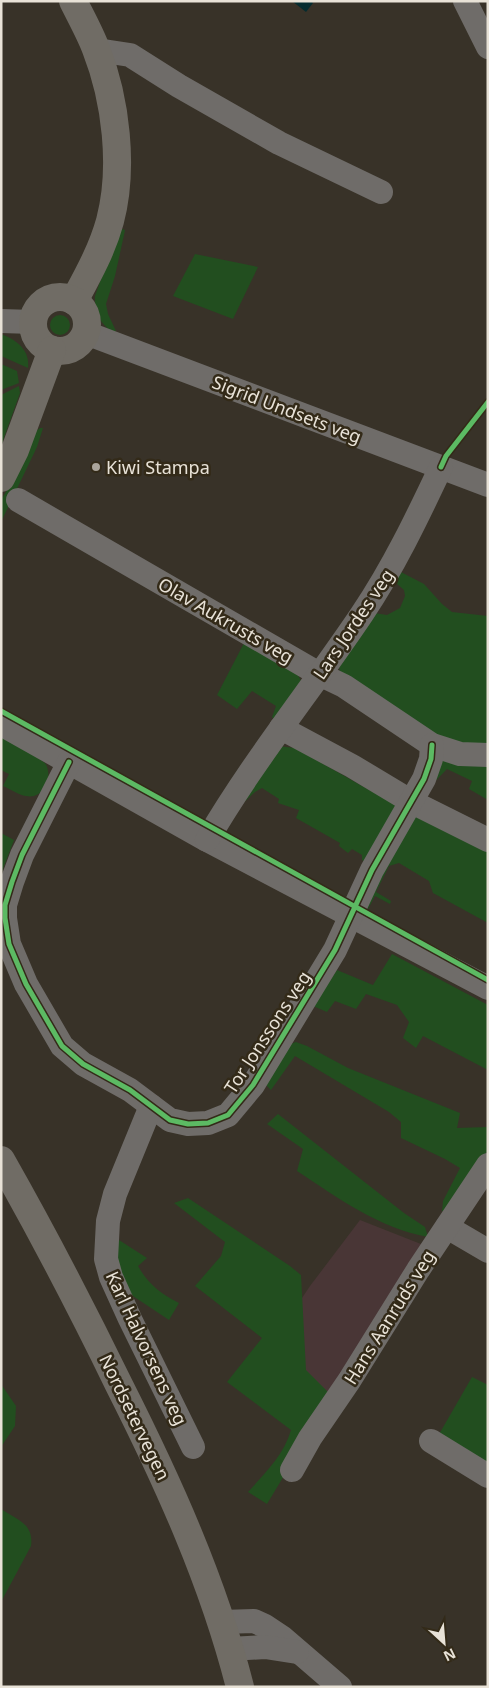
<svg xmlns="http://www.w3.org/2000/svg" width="489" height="1688" viewBox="0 0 489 1688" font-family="'Noto Sans',sans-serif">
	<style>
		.education { fill: #493636 }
		.green { fill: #224e1f }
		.water { fill: #052c2f }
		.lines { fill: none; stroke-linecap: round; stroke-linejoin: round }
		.minor { stroke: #6f6c69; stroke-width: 24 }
		.major { stroke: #706c65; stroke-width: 28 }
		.cycleway-casing { stroke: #332a18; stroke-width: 8 }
		.cycleway { stroke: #5cba63; stroke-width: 5 }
		.poi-dot { fill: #aaa49a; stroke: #332a18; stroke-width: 2 }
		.labels { text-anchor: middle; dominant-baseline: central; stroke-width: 5; stroke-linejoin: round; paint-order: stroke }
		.street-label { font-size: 18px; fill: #e8e2d7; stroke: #332a18 }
		.poi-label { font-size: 18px; fill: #e8e2d7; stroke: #332a18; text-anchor: start }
	</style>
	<rect width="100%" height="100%" fill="#383228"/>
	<!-- education -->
	<path class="education" d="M360,1220L426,1246L313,1429L244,1385L310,1286Z"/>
	<!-- green -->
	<g class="green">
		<path d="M119,228L125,230L124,235L115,276L106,304L108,314L116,331L112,332C100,323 94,312 95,296Z"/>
		<path d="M195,254L258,267L233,319L173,296Z"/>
		<circle cx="60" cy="325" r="10"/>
		<path d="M1,334C17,340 30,350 28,368L1,356Z"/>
		<path d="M1,364L17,371L19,383L1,390Z"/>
		<path d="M19,386L20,393L1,446V395Z"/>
		<path d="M40,428H43L37,447L1,522V500L10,485L36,431Z"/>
		<path d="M399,571L424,584L442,604L452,612L488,616V748L457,749L340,674L339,663L374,613L387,615L400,608L405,596L404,590L396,583L395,578Z"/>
		<path d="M244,643L298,675L301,681L276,721L272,717L276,706L252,691L237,709L217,695Z"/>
		<path d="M1,732L45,763C54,776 44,800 26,796C19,795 10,789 3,786L9,774L1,770Z"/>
		<path d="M278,746L295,748L371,791L392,799L399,807L369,864L362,860V855L352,849L348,853L339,846L340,843L296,818L299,810L278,803L279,799L262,788L255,792L239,807Z"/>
		<path d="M439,758L488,763V800L469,789L472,781L447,769L421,796Z"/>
		<path d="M417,813L488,849V923L433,893L429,881L399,863L389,866L376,892L391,901L390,904L375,896L367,911L363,905Z"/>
		<path d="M1,833L14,840L1,874Z"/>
		<path d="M392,954L488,1005V1070L423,1036L416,1048L403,1038L409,1022L397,1005L366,994L356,1009L335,1001L327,1012L313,1006L337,970L373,985Z"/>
		<path d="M296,1042L307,1046L348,1068L460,1113L457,1128L488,1127V1150L447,1212L442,1211L443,1201L460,1168L445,1159L401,1138V1122L389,1112L295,1056L271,1090L265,1084L288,1045Z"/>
		<path d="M278,1114L404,1213L425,1227L428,1237C379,1228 338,1198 297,1171L303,1149L267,1124Z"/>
		<path d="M188,1198L290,1266L301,1275L306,1370L332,1396L267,1504L248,1492C264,1474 284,1455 291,1430L227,1382L262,1338L195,1286L221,1256L225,1242L174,1203Z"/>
		<path d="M119,1240L147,1258L138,1266C148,1284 161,1294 179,1303L169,1320L130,1294L119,1278L116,1242Z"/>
		<path d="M472,1377L488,1385V1467L438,1436Z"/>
		<path d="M1,1384L16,1406L15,1426L1,1447Z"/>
		<path d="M1,1509C18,1520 34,1524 31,1546L1,1602Z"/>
	</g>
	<!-- water -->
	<path class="water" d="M292,1H311L313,3L306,12Z"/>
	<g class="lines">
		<!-- minor -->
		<g class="minor">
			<path d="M465,1L488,47"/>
			<path d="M97,50L130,55L179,86L279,143L381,192"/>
			<path d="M1,321L33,322"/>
			<path d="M86,333L488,485"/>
			<path d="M18,500L319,674L344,686L432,745L460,754L488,755"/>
			<path d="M1,724L207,840L488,988"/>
			<path d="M281,728L352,766L412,802L488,840"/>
			<path d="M69,762L22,855L12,882L5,905V918L9,944L26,984L62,1046L83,1064L130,1090L170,1120L188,1124L208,1123L228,1115L253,1085L335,950L372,870L424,779L431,759L432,745"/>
			<path d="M207,840C253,761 311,690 362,614C393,568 417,518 441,467"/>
			<path d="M151,1106L115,1194L108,1221L106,1259L111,1277L130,1319L193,1447"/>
			<path d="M447,1227L488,1251"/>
			<path d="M431,1441L488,1476"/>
			<path d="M292,1470L310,1438L349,1381L418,1270L488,1165"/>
			<path d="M221,1622L254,1621L265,1626L283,1638L340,1687"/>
			<path d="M230,1649L265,1647L297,1652"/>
		</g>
		<!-- major -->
		<g class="major">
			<path d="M73,1C81,17 90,33 96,49C116,100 124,168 110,221C102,250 88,275 74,301"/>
			<circle cx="60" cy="324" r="27"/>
			<path d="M1,478L15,450L52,350"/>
			<path d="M1,1160C43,1234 82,1309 119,1385C168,1482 213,1581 240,1687"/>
		</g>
		<!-- cycleway casing -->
		<g class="cycleway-casing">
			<g id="cycleway">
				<path d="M441,467L446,456L488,402"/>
				<path d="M1,711L488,980"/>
				<path d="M69,762L22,855L12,882L5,905V918L9,944L26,984L62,1046L83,1064L130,1090L170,1120L188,1124L208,1123L228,1115L253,1085L335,950L372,870L424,779L431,759L432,745"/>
			</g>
		</g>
		<!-- cycleway -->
		<use href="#cycleway" class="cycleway"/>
	</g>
	<!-- markers -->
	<circle class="poi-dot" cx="96" cy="467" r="5"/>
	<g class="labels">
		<!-- street labels -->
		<g class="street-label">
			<text transform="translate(287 409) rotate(21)">Sigrid Undsets veg</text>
			<text transform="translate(226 620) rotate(30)">Olav Aukrusts veg</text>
			<text transform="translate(353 624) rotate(-56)">Lars Jordes veg</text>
			<text transform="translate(267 1032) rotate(-57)">Tor Jonssons veg</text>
			<text transform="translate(389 1317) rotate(-58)">Hans Aanruds veg</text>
			<text transform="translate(147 1348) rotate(65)">Karl Halvorsens veg</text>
			<text transform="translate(135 1417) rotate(64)">Nordsetervegen</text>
		</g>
		<!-- poi labels -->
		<g class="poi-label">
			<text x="106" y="467">Kiwi Stampa</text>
		</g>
	</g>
	<!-- border -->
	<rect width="489" height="1688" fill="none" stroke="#e8e2d7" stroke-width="5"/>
	<!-- north arrow -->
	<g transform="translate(444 1643) rotate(154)" stroke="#332a18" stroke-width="4" paint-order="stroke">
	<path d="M0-4L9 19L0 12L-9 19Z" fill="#e8e2d7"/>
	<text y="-8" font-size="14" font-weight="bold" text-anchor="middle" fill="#e8e2d7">N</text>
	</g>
</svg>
